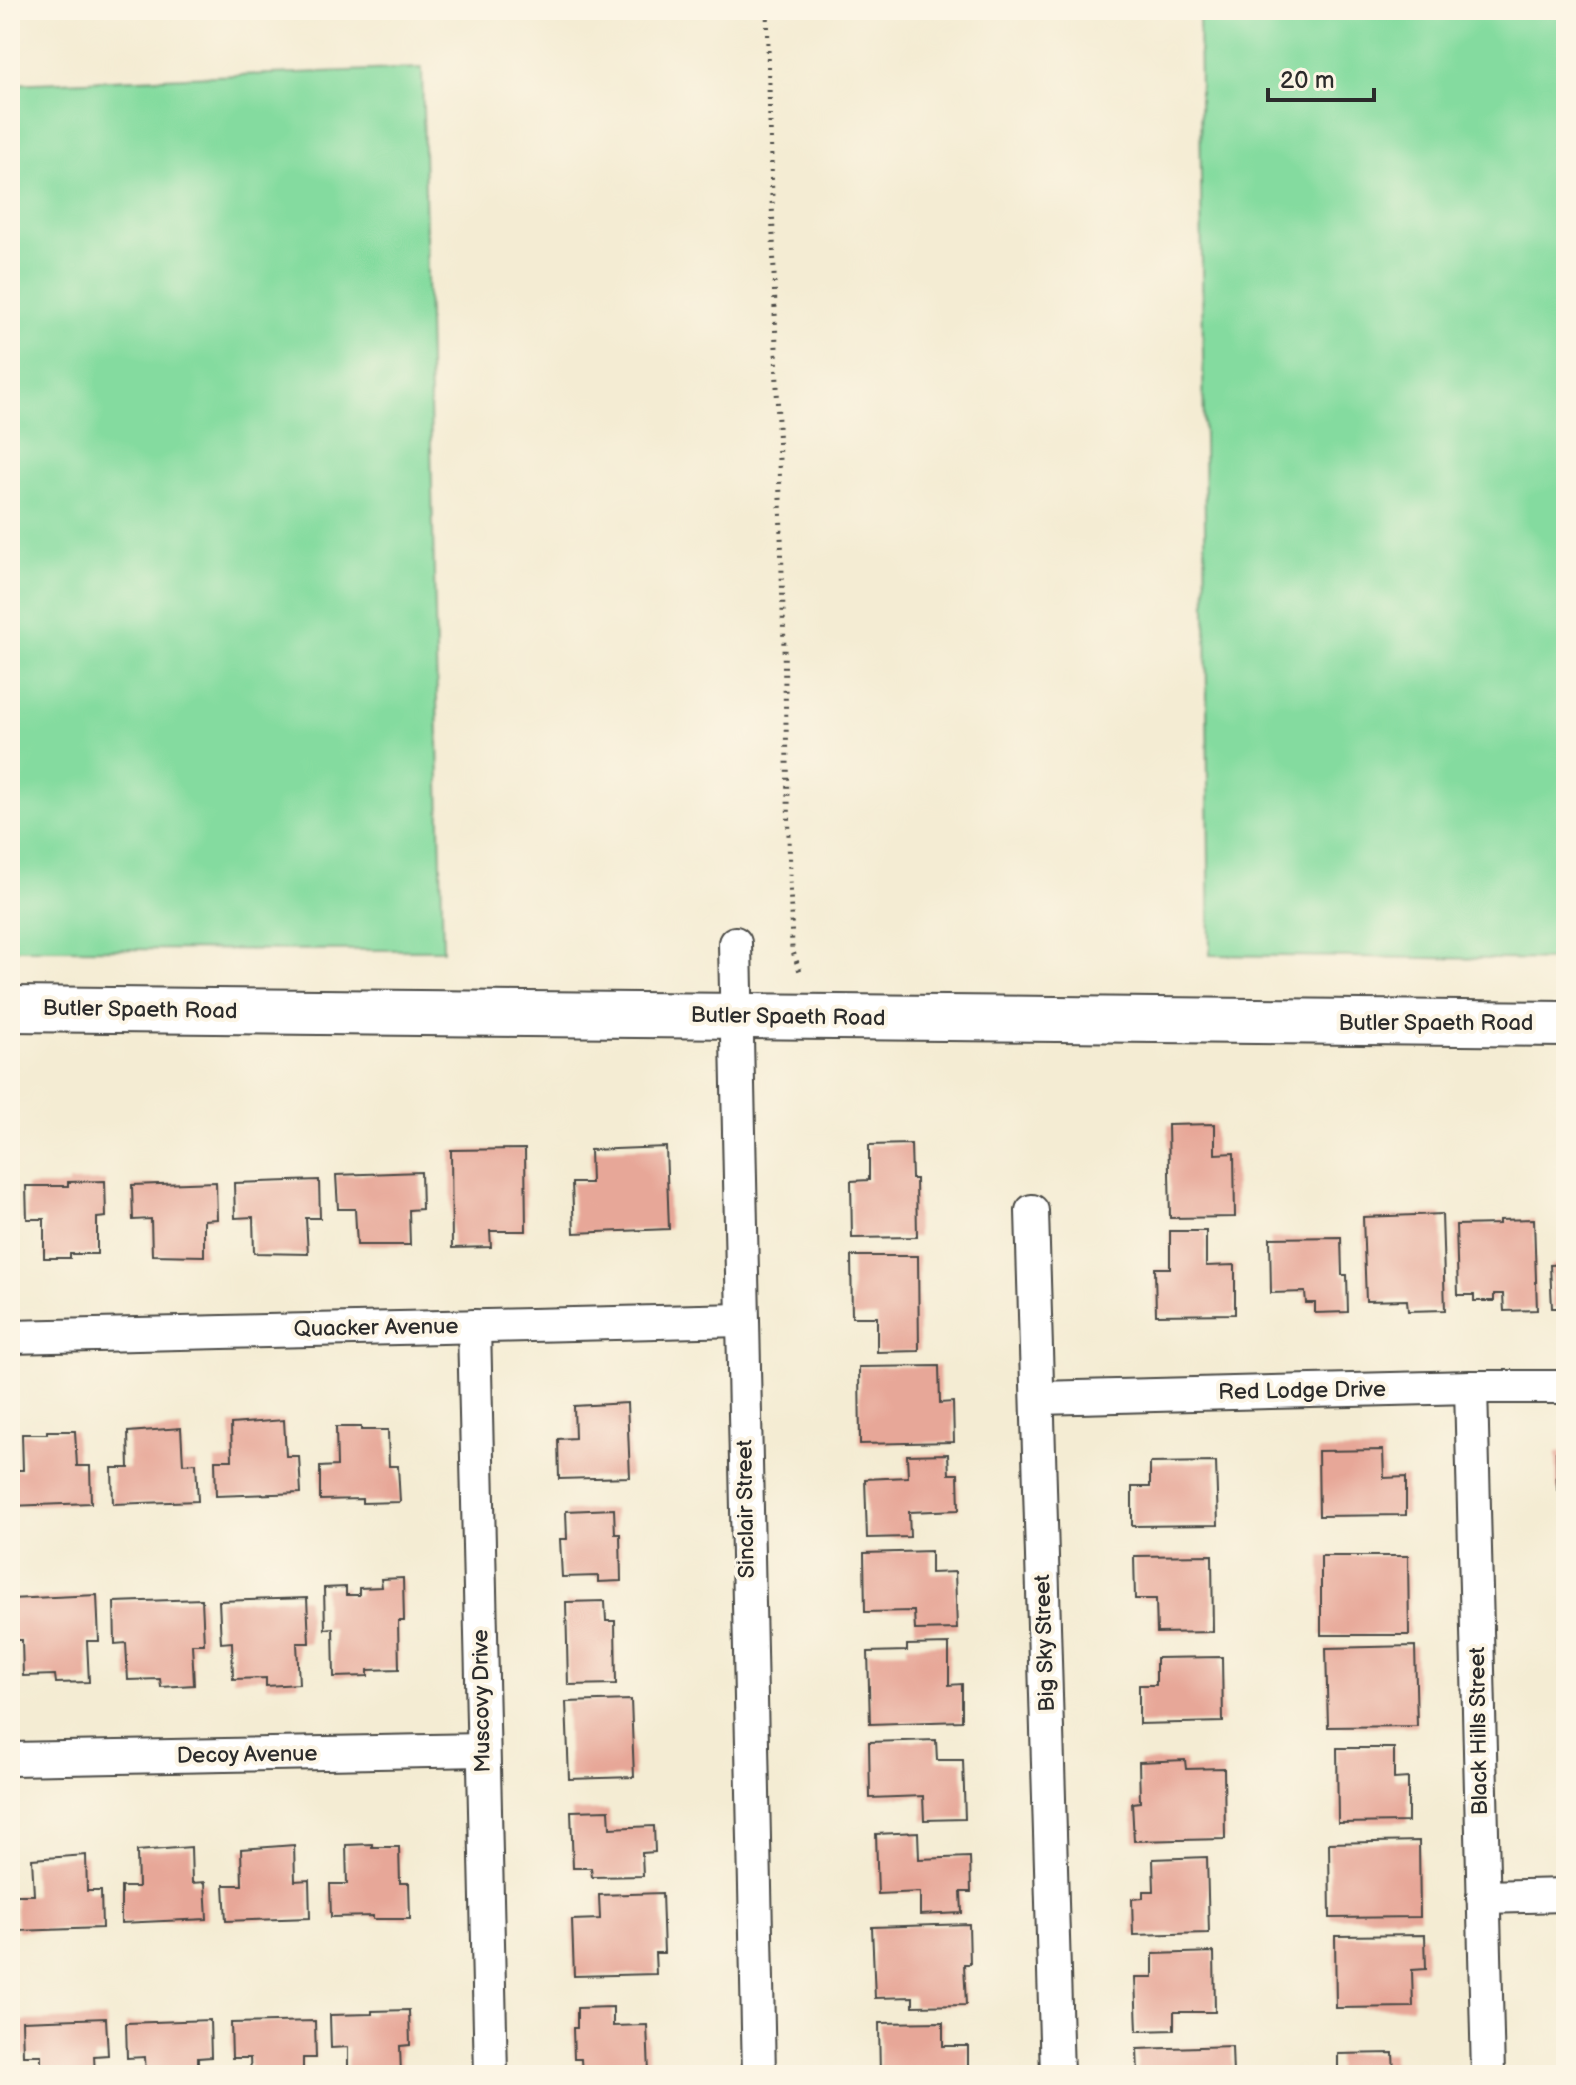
<svg xmlns="http://www.w3.org/2000/svg" width="1576" height="2085" viewBox="0 0 1576 2085" font-family="'Balsamiq Sans',sans-serif">
	<style>
		.green { fill: #84db9f; stroke: #588365; stroke-width: 2 }
		.building { fill: #e7a798 }
		.lines { fill: none; stroke-linecap: round; stroke-linejoin: round }
		.minor-casing { stroke: #494844; stroke-width: 36 }
		.secondary-casing { stroke: #494844; stroke-width: 48 }
		.path { stroke: #494844; stroke-width: 5; stroke-dasharray: 2 6; stroke-linecap: butt }
		.minor { stroke: #fff; stroke-width: 32 }
		.secondary { stroke: #fff; stroke-width: 44 }
		.labels { text-anchor: middle; dominant-baseline: central; stroke-width: 8; stroke-linejoin: round; paint-order: stroke }
		.street-label { font-size: 22px; fill: #2b2b2b; stroke: #fcf5e5 }
	</style>
	<rect width="100%" height="100%" fill="#fcf5e5"/>
	<filter id="ink" filterUnits="userSpaceOnUse"><feTurbulence type="fractalNoise" baseFrequency=".0125" numOctaves="2"/><feDisplacementMap in="SourceGraphic" scale="16" xChannelSelector="R" yChannelSelector="G"/><feConvolveMatrix kernelMatrix="1 2 1 2 8 2 1 2 1" color-interpolation-filters="sRGB"/></filter>
	<filter id="wash" filterUnits="userSpaceOnUse"><feTurbulence type="fractalNoise" baseFrequency=".006" numOctaves="4" result="noise"/><feDisplacementMap in="SourceGraphic" scale="32" xChannelSelector="R" yChannelSelector="G"/><feGaussianBlur stdDeviation="1.8" result="paint"/><feColorMatrix in="noise" values="0 0 0 0 0 0 0 0 0 0 0 0 0 0 0 0 0 1.4 0 .05"/><feComposite in="paint" operator="in"/></filter>
	<g filter="url(#wash)">
		<rect width="100%" height="100%" fill="#f4ecd3"/>
		<!-- green -->
		<g class="green">
			<path d="M1199,10H1566V960L1210,955Z"/>
			<path d="M422,68L443,950L10,949V84Z"/>
		</g>
		<g id="blocks">
			<!-- building -->
			<g class="building">
				<path d="M1215,1124V1154L1234,1153L1235,1217L1170,1218L1168,1125Z"/>
				<path d="M911,1144L912,1179H916L917,1237L852,1238L851,1181L869,1180V1145Z"/>
				<path d="M666,1147L669,1229L574,1233L572,1183H591L590,1150Z"/>
				<path d="M525,1149L526,1231H490L491,1247L452,1248L451,1150Z"/>
				<path d="M421,1172L422,1209L409,1210L410,1245H357L355,1209H338L336,1175Z"/>
				<path d="M319,1180L320,1218H306L308,1254L254,1253L253,1217L235,1218L234,1183Z"/>
				<path d="M105,1181L106,1217L97,1218V1254H70V1258H44V1219H27L26,1186H68V1182Z"/>
				<path d="M216,1182L217,1219L204,1220V1256L152,1255L151,1219L133,1220L132,1185Z"/>
				<path d="M1442,1214L1445,1310L1408,1311L1407,1300L1366,1301L1363,1217Z"/>
				<path d="M1534,1219L1537,1310L1504,1311L1503,1294H1494V1301H1474V1295H1458L1456,1225L1499,1224V1220Z"/>
				<path d="M1170,1231H1206V1266L1235,1265V1314L1156,1315L1155,1268H1170Z"/>
				<path d="M1341,1237L1342,1275H1347L1348,1312L1315,1313V1303H1306L1305,1292L1271,1293L1270,1238Z"/>
				<path d="M851,1256H918L919,1351L877,1352V1317H852Z"/>
				<path d="M1566,1264V1308H1552L1550,1265Z"/>
				<path d="M939,1366L940,1403L953,1402L954,1442L860,1444L859,1367Z"/>
				<path d="M627,1403L630,1477L559,1479L558,1439L575,1438L574,1406Z"/>
				<path d="M284,1420L286,1456H299L301,1493L216,1496L215,1460H232L231,1424Z"/>
				<path d="M336,1427H361V1430H388L389,1466H398L400,1502L362,1503V1499L320,1500V1467L337,1466Z"/>
				<path d="M181,1428L183,1464L196,1463L198,1501L113,1504L112,1468H129L128,1432Z"/>
				<path d="M47,1431H75L77,1466H90L91,1503L10,1506V1470H23L22,1434H47Z"/>
				<path d="M1383,1450L1384,1478L1406,1477V1515L1319,1516L1318,1451Z"/>
				<path d="M1566,1451V1490H1557L1556,1452Z"/>
				<path d="M948,1454L949,1474H958L959,1510L909,1512L910,1537L867,1538L865,1479L908,1477L907,1455Z"/>
				<path d="M1216,1462L1218,1525L1132,1526V1487H1150V1463Z"/>
				<path d="M614,1509L615,1534H620L621,1581L598,1582V1576L562,1577L560,1539H567L566,1511Z"/>
				<path d="M931,1551V1573L955,1572L957,1629L915,1630L914,1611L865,1612L864,1553Z"/>
				<path d="M1212,1555L1213,1632L1157,1633L1156,1599H1135L1134,1556Z"/>
				<path d="M1321,1556H1408L1409,1635H1321Z"/>
				<path d="M403,1578L404,1621H398L399,1669L368,1670V1676L334,1677L333,1628L325,1629L324,1588L346,1587V1595H359V1588L382,1587L381,1579Z"/>
				<path d="M97,1595L99,1641H87L89,1682L56,1683L55,1675L23,1676L22,1640H11L10,1599Z"/>
				<path d="M307,1598L309,1643H297L299,1684L266,1686V1678L233,1679L232,1642L221,1643L219,1601Z"/>
				<path d="M202,1599L204,1644H192L194,1685L161,1687L160,1679L128,1680L126,1643L115,1644L114,1602Z"/>
				<path d="M605,1601L606,1621H615L616,1684L568,1685L566,1602Z"/>
				<path d="M1562,1641H1566V1707H1563Z"/>
				<path d="M949,1644V1685L962,1684V1721L870,1724L868,1652L907,1651V1645Z"/>
				<path d="M1415,1646L1417,1726L1328,1727L1326,1648Z"/>
				<path d="M1222,1657L1223,1722L1139,1724V1685H1156V1658Z"/>
				<path d="M631,1700L634,1777L569,1779L566,1702Z"/>
				<path d="M936,1740L937,1760H963L965,1819L924,1820L923,1796L870,1798L869,1742Z"/>
				<path d="M1337,1748H1394V1779L1408,1778V1822L1338,1823Z"/>
				<path d="M1185,1760L1186,1769L1224,1768L1225,1839L1134,1841L1132,1803L1140,1802L1139,1762Z"/>
				<path d="M609,1810L610,1828L654,1826L655,1852L642,1853L643,1876L592,1877L591,1868H573L571,1811Z"/>
				<path d="M918,1832L919,1859L970,1857L971,1892H961L962,1913L920,1915V1892L878,1894L876,1834Z"/>
				<path d="M1419,1841L1420,1917L1330,1918L1329,1843Z"/>
				<path d="M372,1844V1847H399L400,1883H409L410,1919H373V1916L331,1917L330,1884H347L346,1845Z"/>
				<path d="M294,1845L295,1881L309,1880L310,1918L226,1921L224,1885H242L241,1849Z"/>
				<path d="M191,1847L192,1883L205,1882L207,1919L121,1923V1887H138L137,1851Z"/>
				<path d="M86,1855L87,1891H101L102,1928L17,1931L15,1895H34L32,1859Z"/>
				<path d="M1207,1857L1209,1933L1133,1935L1132,1899L1143,1898V1891H1154L1153,1859Z"/>
				<path d="M662,1893L664,1953H655L656,1974L574,1976L572,1920L600,1919L599,1895Z"/>
				<path d="M969,1924L970,1964H964L966,2005L913,2006V1997L875,1998L872,1927Z"/>
				<path d="M1425,1935L1426,1969L1412,1970L1413,2007L1336,2008L1335,1936Z"/>
				<path d="M1214,1952L1215,2012H1174V2030L1137,2031L1135,1977H1153V1954Z"/>
				<path d="M613,2007V2026L647,2025L649,2073L582,2074L581,2059H574L573,2028H577V2008Z"/>
				<path d="M409,2010L410,2045L400,2046L401,2075H348V2047L331,2048L330,2015L372,2014V2011Z"/>
				<path d="M106,2018L108,2055L94,2056L95,2075H41V2055H23L22,2021Z"/>
				<path d="M210,2020L211,2057L198,2058V2075H146L145,2057L127,2058L126,2023Z"/>
				<path d="M315,2021L316,2058H303V2075H251L250,2058H232L231,2023Z"/>
				<path d="M943,2022V2046H968V2075H880L879,2023Z"/>
				<path d="M1232,2046L1233,2075H1138L1137,2049Z"/>
				<path d="M1393,2053L1394,2075H1338V2054Z"/>
			</g>
		</g>
	</g>
	<g filter="url(#ink)">
		<use href="#blocks" fill-opacity="0" stroke="#494844" stroke-width="2"/>
		<g class="lines">
			<!-- minor casing -->
			<g class="minor-casing">
				<g id="minor">
					<path d="M735,943L759,2075"/>
					<path d="M1032,1211L1057,2075"/>
					<path d="M474,1326L491,2075"/>
					<path d="M10,1337L742,1320"/>
					<path d="M1471,1387L1488,2075"/>
					<path d="M1039,1398L1471,1387H1566"/>
					<path d="M10,1759L483,1750"/>
					<path d="M1483,1897L1566,1895"/>
				</g>
			</g>
			<!-- secondary casing -->
			<g class="secondary-casing">
				<path id="secondary" d="M10,1009L1566,1024"/>
			</g>
			<!-- path -->
			<path class="path" d="M767,10L792,949L801,974"/>
			<!-- minor -->
			<use href="#minor" class="minor"/>
			<!-- secondary -->
			<use href="#secondary" class="secondary"/>
		</g>
	</g>
	<g class="labels">
		<!-- street labels -->
		<g class="street-label">
			<text transform="translate(140 1010) rotate(1)">Butler Spaeth Road</text>
			<text transform="translate(788 1017) rotate(1)">Butler Spaeth Road</text>
			<text x="1436" y="1023">Butler Spaeth Road</text>
			<text transform="translate(376 1328) rotate(-1)">Quacker Avenue</text>
			<text transform="translate(1302 1391) rotate(-1)">Red Lodge Drive</text>
			<text transform="translate(746 1509) rotate(-91)">Sinclair Street</text>
			<text transform="translate(1045 1643) rotate(-92)">Big Sky Street</text>
			<text transform="translate(482 1701) rotate(-91)">Muscovy Drive</text>
			<text transform="translate(1479 1731) rotate(-91)">Black Hills Street</text>
			<text transform="translate(247 1755) rotate(-1)">Decoy Avenue</text>
		</g>
	</g>
	<!-- margin -->
	<rect width="1576" height="2085" fill="none" stroke="#fcf5e5" stroke-width="40"/>
	<!-- scale -->
	<path d="M1268 88v12h106v-12" fill="none" stroke="#2b2b2b" stroke-width="4"/>
	<text x="1280" y="88" font-size="24" fill="#2b2b2b" stroke="#fcf5e5" stroke-width="6" paint-order="stroke">20 m</text>
</svg>
